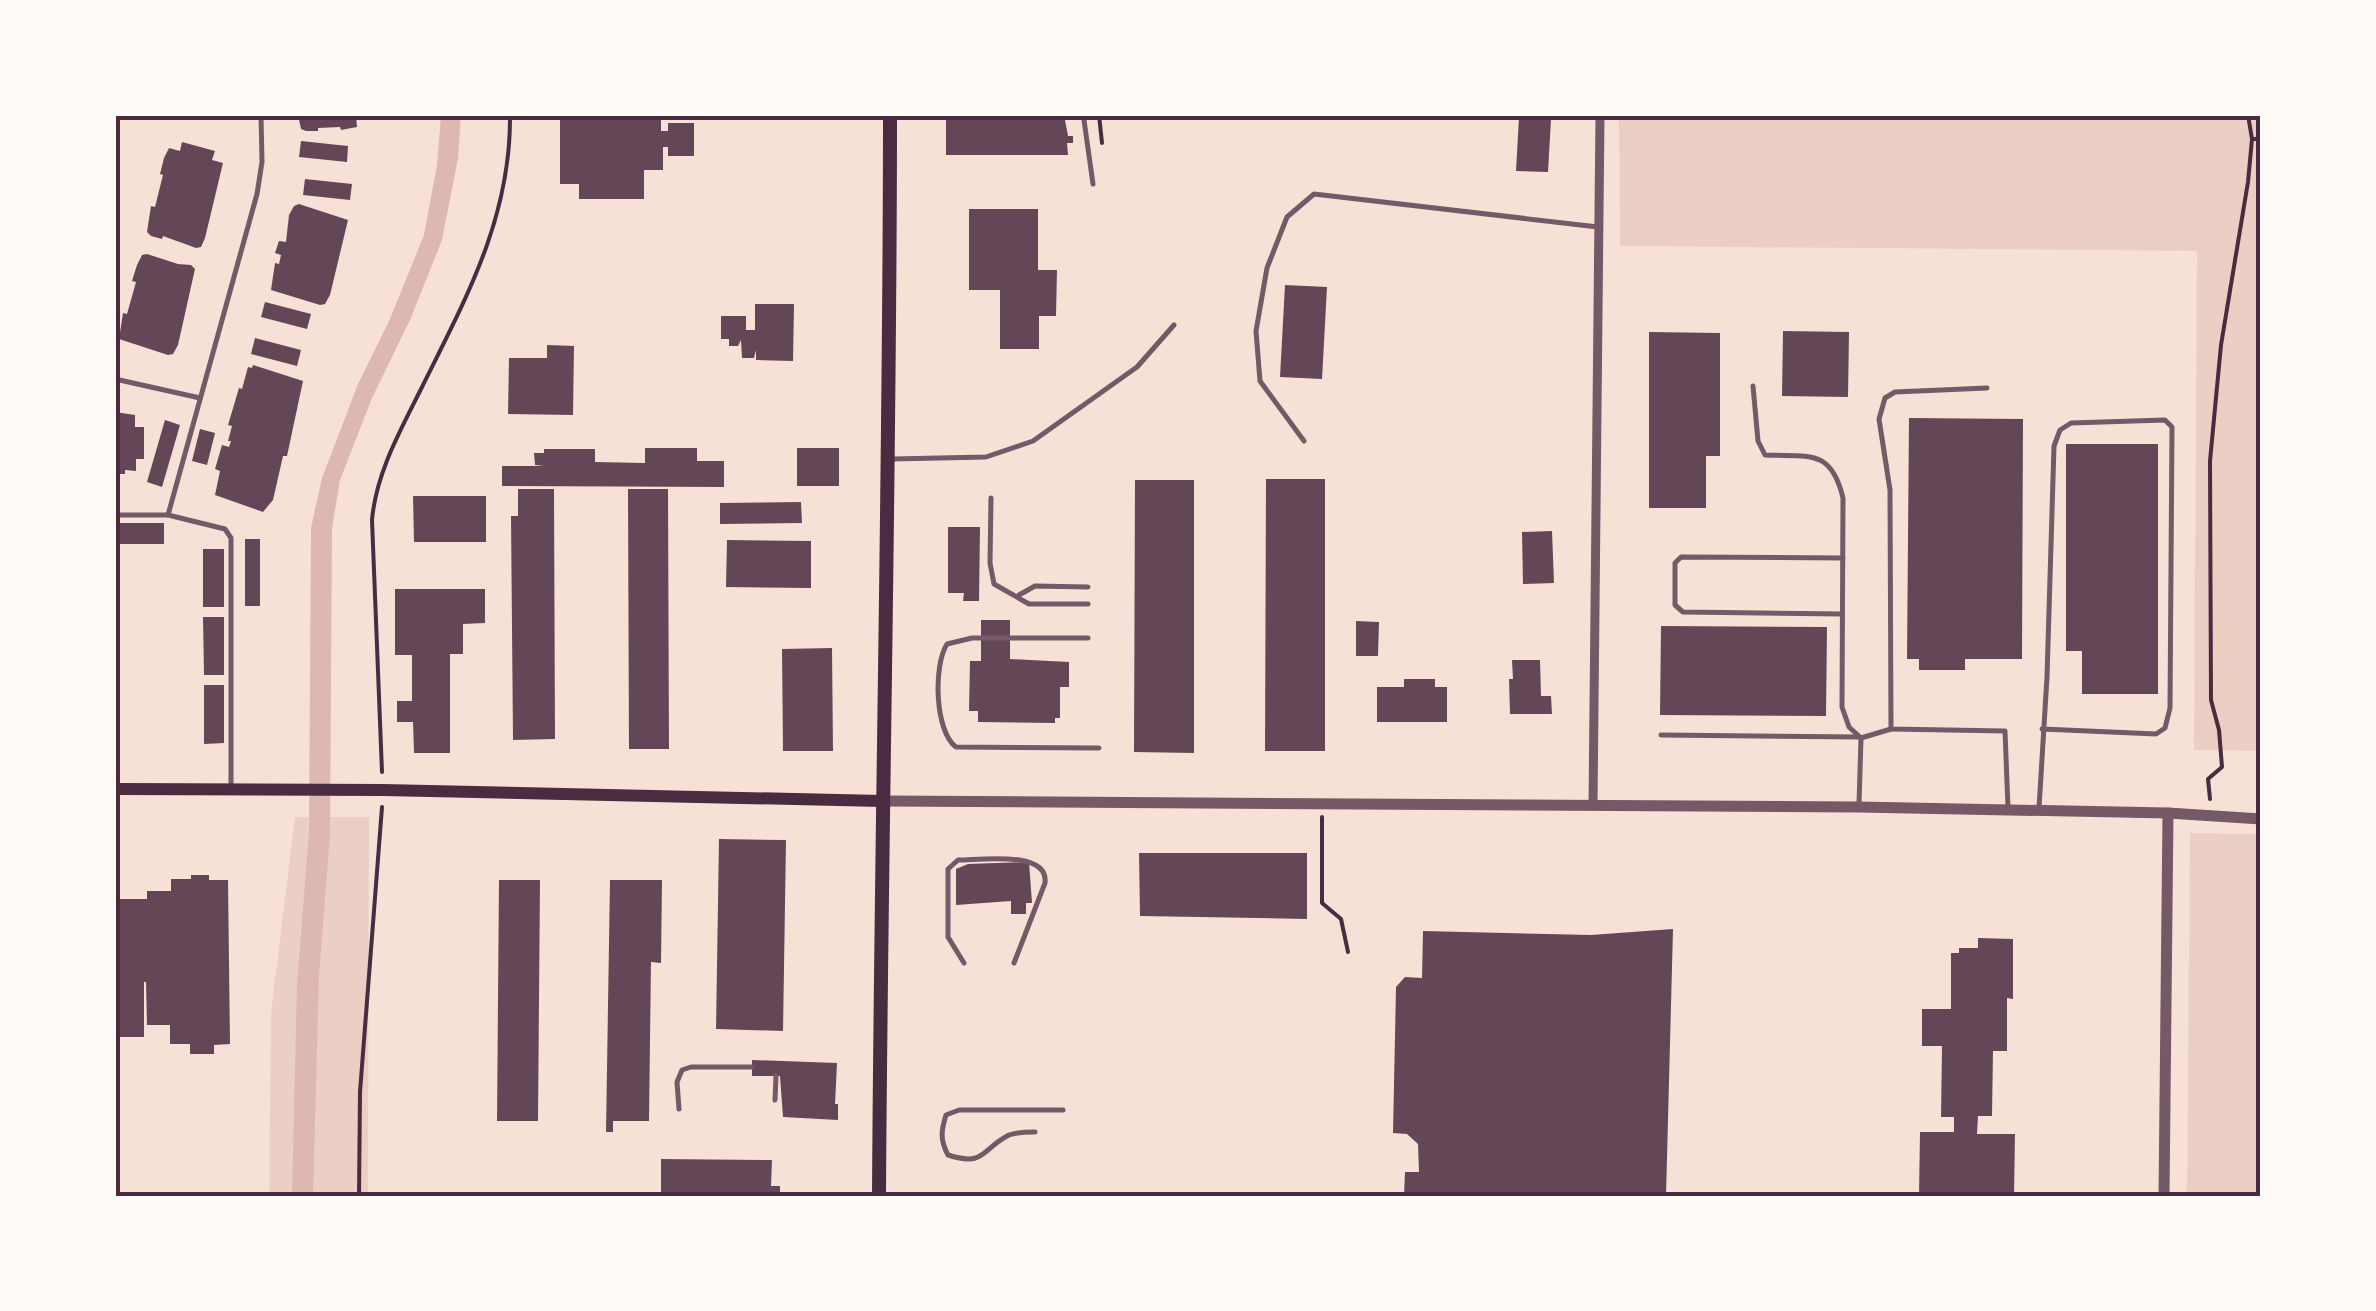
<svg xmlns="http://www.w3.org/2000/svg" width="2376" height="1311" viewBox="0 0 2376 1311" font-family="'Alegreya Sans',sans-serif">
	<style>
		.green { fill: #ebcfc5 }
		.water { fill: #dcb8b0 }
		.building { fill: #644757 }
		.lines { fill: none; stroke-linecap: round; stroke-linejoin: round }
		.path { stroke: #4a2c40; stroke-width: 4 }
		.service { stroke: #755966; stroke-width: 5 }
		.minor { stroke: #755966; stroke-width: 9 }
		.tertiary { stroke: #755966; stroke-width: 11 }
		.secondary { stroke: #4a2c40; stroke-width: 12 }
		.primary { stroke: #4a2c40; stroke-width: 14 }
		.neatline { fill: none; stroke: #4a2c40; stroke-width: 4 }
	</style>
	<rect width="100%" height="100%" fill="#f7e1d7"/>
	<!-- green -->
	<g class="green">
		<path d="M1619,115H2261V751L2194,750L2197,251L1620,246Z"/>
		<path d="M295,817H369L368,1196H269L271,1013Z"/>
		<path d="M2190,833L2261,834V1196H2187Z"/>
	</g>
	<!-- water -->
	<path class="water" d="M441,115H461L458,158L442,240L410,320L372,398L340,480L332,528L330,835L319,976L313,1196H292L297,984L309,832L311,528L322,478L358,384L390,319L424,235L437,165Z"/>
	<!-- building -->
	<g class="building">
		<path d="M298,115H356L357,127L341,130L340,127L318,128V131H306L301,129Z"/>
		<path d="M581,115H661V131H668V123H694V156H668V147H663V170H644V199H579V184H560V117Z"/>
		<path d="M946,115H1090V120H1065L1068,136H1073V143H1067L1068,155H946Z"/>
		<path d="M1519,117L1551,119L1548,172L1516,171Z"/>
		<path d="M301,141L348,146L347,162L299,157Z"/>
		<path d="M182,142L215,151L212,160L223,163L205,238L201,247L196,248L163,236L162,239L151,236L147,232L151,206L155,207L163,175L160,174L164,158L169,148L180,151Z"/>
		<path d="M305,179L352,184L350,200L303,195Z"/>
		<path d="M115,194H120L119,259H115Z"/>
		<path d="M299,204L348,220L330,295L325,304L320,305L271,290L275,263L279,264L281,255L275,253L279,241L286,242L289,215L294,206Z"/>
		<path d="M969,209H1038V270H1057L1056,316H1039V349H1000V290H969Z"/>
		<path d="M147,254L178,264L191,265L195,269L178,345L173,354L168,355L119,339L123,313L127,314L136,282L132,281L137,265L142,255Z"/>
		<path d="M1285,285L1327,287L1322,379L1280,377Z"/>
		<path d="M265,302L311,314L307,329L261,317Z"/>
		<path d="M755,304H794L793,361L756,360V350L754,358H742L741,340L738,346H729V339H721V316H746V330H755Z"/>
		<path d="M1783,331L1849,332L1848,397L1782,396Z"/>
		<path d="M1649,332L1720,333V456H1706V508H1649Z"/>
		<path d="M255,338L301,350L297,366L251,354Z"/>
		<path d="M547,345L574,346L573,415L508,414L509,358H547Z"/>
		<path d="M253,365L303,381L287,456H283L273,500L263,512L215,495L220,471L215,469L222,445L229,447L231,441H228L232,426L228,425L239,388L242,389L248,367L252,368Z"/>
		<path d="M115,412L135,415V427H144V459H136V471L125,470V474H115Z"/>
		<path d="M1909,418L2023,419L2022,659H1965V670H1919V659H1907Z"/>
		<path d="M165,420L180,425L162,487L147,482Z"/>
		<path d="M200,429L215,433L207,465L192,461Z"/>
		<path d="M2066,444H2158V694H2082V651H2066Z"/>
		<path d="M645,448H697V461H724V487L502,486V466H544L535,465L534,453H544V449H595V462L645,463Z"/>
		<rect x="797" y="448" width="42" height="38"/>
		<path d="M1266,479H1325V751H1265Z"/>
		<path d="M1135,480H1194V753L1134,752Z"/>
		<path d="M518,489H554L555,739L513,740L511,516H518Z"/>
		<path d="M628,489H668L669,749H629Z"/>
		<path d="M413,496H486V542H414Z"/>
		<path d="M801,502L802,523L720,524V503Z"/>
		<rect x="115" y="523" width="49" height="21"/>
		<path d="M948,527H980L979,601H963L964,593H948Z"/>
		<path d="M1552,531L1554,583L1523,584L1522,532Z"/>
		<rect x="245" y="539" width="15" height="67"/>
		<path d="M727,540L811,541V588L726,587Z"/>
		<rect x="203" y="549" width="21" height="58"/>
		<path d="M395,589H485V623L463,624V654H450V753H414L413,722H397V701H412V655H395Z"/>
		<path d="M203,617H224V675H204Z"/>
		<path d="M981,620H1010V659L1069,662V687H1060V718H1055V723L978,722V711H969L970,661H981Z"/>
		<path d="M1356,621L1379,622L1378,656H1356Z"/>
		<path d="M1661,626L1827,627L1826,716L1660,715Z"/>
		<path d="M832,648L833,751H783L782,649Z"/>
		<path d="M1512,660H1540L1541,696H1551L1552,714H1510L1509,679H1513Z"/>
		<path d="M1404,679H1435V687H1447V722H1377V687H1404Z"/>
		<path d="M204,685H224V743L204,744Z"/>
		<path d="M719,839L786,840L783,1031L716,1029Z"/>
		<path d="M1139,853H1307V919L1140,916Z"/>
		<path d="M1029,862L1032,903H1026V914H1011V901L956,905V869L968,864Z"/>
		<path d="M191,875H209V880H228L230,1044L214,1045V1054H190V1044H170V1025H147L146,982H144V1037H115V899H147V891H171V879H191Z"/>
		<path d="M499,880H540L538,1121H497Z"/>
		<path d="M610,880H662L661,963L651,962L649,1121H613V1132H606Z"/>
		<path d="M1673,929L1666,1196H1404L1405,1172H1419L1418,1144L1407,1134L1393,1133L1396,987L1405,977L1422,978L1423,931L1591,935Z"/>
		<path d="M1978,938L2013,939V999L2007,998V1051H1993L1992,1116H1978L1977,1134H2015L2014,1196H1919L1920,1132H1954V1117H1941L1942,1046H1922V1009H1951V953H1959V948H1978Z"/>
		<path d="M752,1060L837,1063L835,1104H838V1120L783,1117L780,1076H752Z"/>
		<path d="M661,1159L772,1160L771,1186H780V1196H661Z"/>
	</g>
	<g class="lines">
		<!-- path -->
		<g class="path">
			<path d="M1099,115L1102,143"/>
			<path d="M2248,115L2252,139H2261"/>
			<path d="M382,772L372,520C376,474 399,433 420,391C465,300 511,219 510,115"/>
			<path d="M2210,799L2208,779L2222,767L2219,730L2211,700L2210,461L2221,345L2248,182L2252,139"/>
			<path d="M1322,817V903L1341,919L1348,952"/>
			<path d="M359,1196L360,1092L382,807"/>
		</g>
		<!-- service -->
		<g class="service">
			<path d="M1084,120L1093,184"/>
			<path d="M115,379L200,398"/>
			<path d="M1753,386L1758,441L1765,455C1809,457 1831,448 1843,498L1842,707L1849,727L1861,738"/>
			<path d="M1987,388L1895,392L1885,398L1879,419L1890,490L1891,729L2005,731L2008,808"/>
			<path d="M1304,441L1260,381L1256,331L1267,268L1287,217L1314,194L1598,227"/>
			<path d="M892,459L986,457L1033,441L1137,367L1174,325"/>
			<path d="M991,498L990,563L994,584L1029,604H1088"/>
			<path d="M115,515H167"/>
			<path d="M1019,595L1035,586L1088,587"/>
			<path d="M1842,614L1683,612L1675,605V563L1681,557L1843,558"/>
			<path d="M1088,638H972L947,644C933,666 935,732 956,747L1099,748"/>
			<path d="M1661,735L1858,737"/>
			<path d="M231,787V538L225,529L168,515L257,194L262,162L261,115"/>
			<path d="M1859,804L1861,738L1891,729"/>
			<path d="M2039,808L2047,677L2054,446L2060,430L2071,423L2165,420L2172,427L2170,708L2165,728L2156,734L2042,729"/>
			<path d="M964,963L948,937V869L958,860C981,860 1049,850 1045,883L1014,963"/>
			<path d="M775,1100L776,1076"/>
			<path d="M679,1109L677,1082L682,1070L691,1067H752"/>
			<path d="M1035,1132C1027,1132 1017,1132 1009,1135C981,1149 986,1167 948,1155C940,1140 941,1131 946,1115L959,1110H1063"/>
		</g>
		<!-- minor -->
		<path class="minor" d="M1593,805L1600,115"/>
		<!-- tertiary -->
		<g class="tertiary">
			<path d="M882,801L1859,807L2168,813L2261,819"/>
			<path d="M2164,1196L2168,813"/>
		</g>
		<!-- secondary -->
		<path class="secondary" d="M115,789L383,790L882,801"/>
		<!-- primary -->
		<path class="primary" d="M879,1196C881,836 890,475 890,115"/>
	</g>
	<!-- border -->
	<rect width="2376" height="1311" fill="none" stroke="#fffaf5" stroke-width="235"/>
	<rect x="118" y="118" width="2140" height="1076" class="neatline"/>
</svg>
